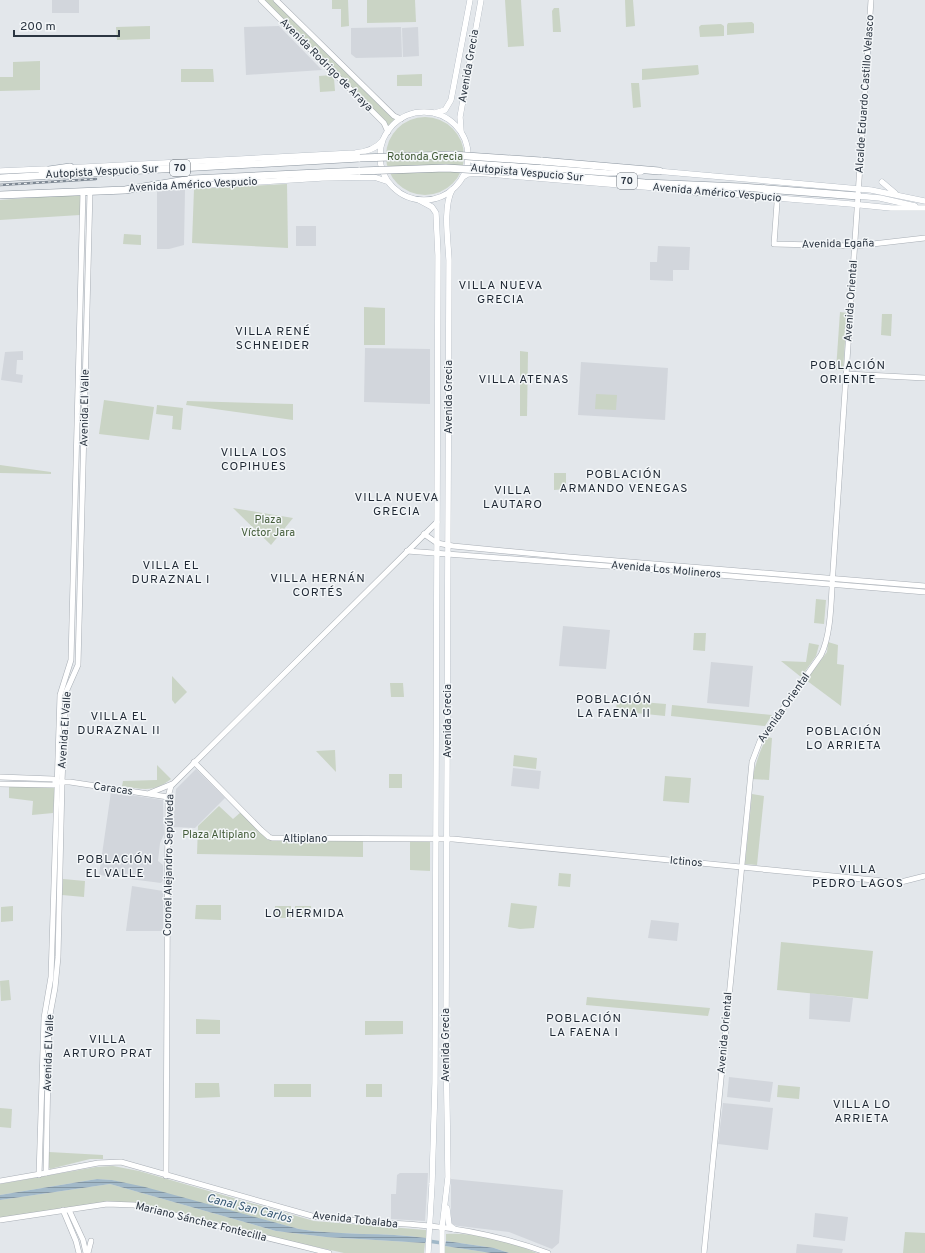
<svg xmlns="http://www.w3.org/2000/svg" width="925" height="1253" viewBox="0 0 925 1253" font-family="Overpass,sans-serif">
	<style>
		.built { fill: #d2d6dc }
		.green { fill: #cad4c5 }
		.water { fill: url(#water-rules) }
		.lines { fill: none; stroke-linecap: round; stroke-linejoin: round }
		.canal { stroke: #a1b8c8; stroke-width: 3.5 }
		.secondary-casing { stroke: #a8aeb5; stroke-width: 6 }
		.primary-casing { stroke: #a3acb6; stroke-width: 6 }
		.highway-casing { stroke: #8c96a0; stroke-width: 8 }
		.secondary { stroke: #fff; stroke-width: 5 }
		.primary { stroke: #fff; stroke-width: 5.5 }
		.highway { stroke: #fff; stroke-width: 7 }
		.rail-casing { stroke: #7e8893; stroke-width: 2.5 }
		.rail { stroke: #f3f6f8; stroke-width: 1; stroke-dasharray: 3; stroke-linecap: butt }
		.highway-bridge-casing { stroke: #8c96a0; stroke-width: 8; stroke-linecap: butt }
		.highway-bridge { stroke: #fff; stroke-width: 7 }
		.labels { text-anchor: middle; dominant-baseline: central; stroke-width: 3; stroke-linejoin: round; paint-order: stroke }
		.shield { fill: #f3f6f8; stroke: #687079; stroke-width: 1 }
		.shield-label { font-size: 10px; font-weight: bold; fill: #2c3642 }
		.street-label { font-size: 11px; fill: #2c3642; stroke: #f3f6f8 }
		.park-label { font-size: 11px; fill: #445d3a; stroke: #f3f6f8 }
		.neighbourhood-label { font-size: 12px; letter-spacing: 1px; fill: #1e2733; stroke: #f3f6f8 }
		.water-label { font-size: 12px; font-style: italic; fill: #385973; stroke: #f3f6f8 }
	</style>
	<defs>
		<pattern id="water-rules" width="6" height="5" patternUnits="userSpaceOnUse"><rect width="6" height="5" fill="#a1b8c8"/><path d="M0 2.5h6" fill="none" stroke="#8396a4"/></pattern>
	</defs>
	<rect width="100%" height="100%" fill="#e3e7eb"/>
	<!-- built -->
	<g class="built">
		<rect x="52" y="0" width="27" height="13"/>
		<path d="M279,26L322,70L246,75L244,27Z"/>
		<path d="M401,27L402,57L356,58L351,54V28Z"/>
		<path d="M418,27L419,56L403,57L402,28Z"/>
		<path d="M185,190L184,245L169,249H157V191Z"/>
		<rect x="296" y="226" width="20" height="20"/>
		<path d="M658,246L690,247L689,270H673V281L650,280V262H657Z"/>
		<path d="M365,348L430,349V404L364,402Z"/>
		<path d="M23,351V360H17L16,374L23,375L22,383L1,380L5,352Z"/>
		<path d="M581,362L668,368L665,420L578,415Z"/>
		<path d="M563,626L610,630L606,669L559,666Z"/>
		<path d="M711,662L753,666L749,707L707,703Z"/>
		<path d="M513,768L541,771L539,789L511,786Z"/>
		<path d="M196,769L225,798L195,828L173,827L176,789Z"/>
		<path d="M111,792L163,800L164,834L160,843L158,861L163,865V880L161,883L99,875Z"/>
		<path d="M132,886L163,891V931H126Z"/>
		<path d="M651,920L679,923L677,941L648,938Z"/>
		<path d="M810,993L853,998L850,1022L809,1019Z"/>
		<path d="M729,1077L773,1082L770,1102L727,1097Z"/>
		<path d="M723,1103L773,1108L768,1150L718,1144Z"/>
		<path d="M400,1173H428L425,1221L391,1219V1194H396L397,1175Z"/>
		<path d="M451,1179L563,1190L559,1243L552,1249L509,1232L451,1225Z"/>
		<path d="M815,1213L848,1217L845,1241L813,1237Z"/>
		<path d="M797,1244L843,1249L842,1253H796Z"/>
	</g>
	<!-- green -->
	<g class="green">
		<path d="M263,0H274L397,118L387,128Z"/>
		<path d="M332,0H348L349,26L341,27V9H332Z"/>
		<path d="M367,0H415L416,22L367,23Z"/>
		<path d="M505,0H521L524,46L508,47Z"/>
		<path d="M625,0H633L635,26L626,27Z"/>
		<path d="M554,8H559L561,32H553L552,11Z"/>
		<path d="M752,22L754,24V33L727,35V25L728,23Z"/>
		<path d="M721,24L724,26V36L700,37L699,27L701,25Z"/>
		<path d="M150,26V39L117,40L116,27Z"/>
		<path d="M40,61V90L0,91V77H13V62Z"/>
		<path d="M698,65L699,74L697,75L642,80V69Z"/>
		<path d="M181,69H213L214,82H181Z"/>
		<path d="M422,74V86H397V75Z"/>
		<path d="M332,75L334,78L335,91L320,92L319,76Z"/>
		<path d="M631,83H639L641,107L633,108Z"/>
		<circle cx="425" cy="156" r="39"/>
		<path d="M287,184L288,248L192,243L194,189Z"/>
		<path d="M80,194V215L0,220V200Z"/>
		<path d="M124,234L141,235V245L123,244Z"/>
		<path d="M364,307L385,308V345H364Z"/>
		<path d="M840,312L847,313L843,371L836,370Z"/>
		<path d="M882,314H892L891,336L881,335Z"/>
		<path d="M520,351L528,352L527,416H520Z"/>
		<path d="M596,394L617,395L616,410L595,409Z"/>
		<path d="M104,400L154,407L149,440L99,434Z"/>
		<path d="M187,401L293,404V420L186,405Z"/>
		<path d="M157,405L183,408L181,430L172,429L173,416L156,414Z"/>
		<path d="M0,465L51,472V474L0,473Z"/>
		<path d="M554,473H566V489L554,490Z"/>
		<path d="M233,508L293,518L271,545Z"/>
		<path d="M816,599L826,600L824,624L814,623Z"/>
		<path d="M694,633H706L705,651L693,650Z"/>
		<path d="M828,642L838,645L837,664L844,665L841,706L806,680L827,652Z"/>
		<path d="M809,643L819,645L816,656L801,677L781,661L806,662Z"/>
		<path d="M172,676L187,692L175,704L172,700Z"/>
		<path d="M390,683H403L404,697H391Z"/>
		<path d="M617,700L666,704L665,716L616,711Z"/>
		<path d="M672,705L772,715L765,726L671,716Z"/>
		<path d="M767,737L772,738L769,780L752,779C756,764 759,751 767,737Z"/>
		<path d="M335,750L336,772L316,751Z"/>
		<path d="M514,755L537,758L536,769L513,766Z"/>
		<path d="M157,765L171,779C154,793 142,789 122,786L123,781L157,780Z"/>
		<rect x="389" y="774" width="13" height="14"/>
		<path d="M665,776L691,778L689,803L663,801Z"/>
		<path d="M9,787H55L53,813L32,815L33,801L9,798Z"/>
		<path d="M752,794L764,796L757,865L745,864Z"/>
		<path d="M219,806L233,819L241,812L268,840L363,841V857L197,854L198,826Z"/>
		<path d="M410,841H430V871L410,870Z"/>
		<path d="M559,873L571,874L570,887L558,886Z"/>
		<path d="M63,879L85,881L84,897L62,895Z"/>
		<path d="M511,903L537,906L534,928L520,929L508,927Z"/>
		<path d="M196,905H221V920L195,919Z"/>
		<path d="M13,906V921L1,922V907Z"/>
		<rect x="275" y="906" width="16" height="12"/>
		<rect x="295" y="906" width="16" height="12"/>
		<path d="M781,942L873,951L868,999L777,990Z"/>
		<path d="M9,980L11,1000L1,1001L0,981Z"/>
		<path d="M587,997L710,1008L708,1016L586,1005Z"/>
		<path d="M196,1019L220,1020V1034H196Z"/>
		<path d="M365,1021H403V1034L365,1035Z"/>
		<path d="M195,1083H219L220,1097L195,1098Z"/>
		<rect x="274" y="1084" width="37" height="13"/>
		<rect x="366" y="1084" width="16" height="13"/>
		<path d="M778,1085L800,1087L799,1099L777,1097Z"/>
		<path d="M0,1108L12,1109L11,1128L0,1127Z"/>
		<path d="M49,1152L103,1155V1159H90L50,1169L48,1166Z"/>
		<path d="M113,1166L139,1171L314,1221L426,1230V1238C384,1232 341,1236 299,1229L112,1180L97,1179L0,1195V1184L96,1167Z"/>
		<path d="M110,1184L276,1231L326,1237L425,1243L424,1253H344L276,1238L171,1211L145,1205L117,1202L0,1218V1200Z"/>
		<path d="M905,1232L925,1233V1253H903Z"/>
		<path d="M446,1234C477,1232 509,1242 537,1253H509L494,1248L446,1241Z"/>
		<path d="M445,1246L491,1253H444Z"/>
	</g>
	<!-- water -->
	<g class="water">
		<path d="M97,1179L112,1180L145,1187L299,1229C341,1236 384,1232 426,1238L425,1243L326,1237L276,1231L110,1184L0,1200V1195Z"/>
		<path d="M446,1241L494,1248L509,1253H491L445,1246Z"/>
	</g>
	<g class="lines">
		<!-- canal -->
		<path class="canal" d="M421,1240L442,1243"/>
		<!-- secondary casing -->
		<g class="secondary-casing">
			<g id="secondary">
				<path d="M261,0L384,123L388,132"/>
				<path d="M276,0L394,116L401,119"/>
				<path d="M776,198L777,203L774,244L855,246L925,238"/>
				<path d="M846,374L925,378"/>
				<path d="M424,534L437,543L453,546L569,557L925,586"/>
				<path d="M407,551L621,567L925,592"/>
				<path d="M194,762L261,830L269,837L272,838L453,839L894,882H901L925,876"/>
				<path d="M0,777L53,779L58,782H70L168,797"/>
				<path d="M0,784L53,785L58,782"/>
				<path d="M150,793L172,784"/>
				<path d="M46,1173L49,1020L55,988L58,957L62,782L66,692L78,665L90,191"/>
				<path d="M39,1175L44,1018L51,977L60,695L71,660L83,192"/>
				<path d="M166,1176L168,797L171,786L437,522"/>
				<path d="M0,1181L46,1173L98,1163L121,1162L312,1216C351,1222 390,1222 430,1226C471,1230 509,1239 548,1253"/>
				<path d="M63,1210L76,1241L79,1253"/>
				<path d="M69,1210L83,1240L86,1253"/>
				<path d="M0,1220L107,1204L134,1205L329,1253"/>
				<path d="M88,1253L91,1241"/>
				<path d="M704,1253L752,762L760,741L821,655C832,633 831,595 833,571L871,0"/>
			</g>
		</g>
		<!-- primary casing -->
		<g class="primary-casing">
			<g id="primary">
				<circle cx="424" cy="156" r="44"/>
				<path d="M435,113L445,110L451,100L470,0"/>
				<path d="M461,131L460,117L481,0"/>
				<path d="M468,157L473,161L478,163L608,173L641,172"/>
				<path d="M66,168L355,153C365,152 376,149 382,141"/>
				<path d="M0,171L46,169"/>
				<path d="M656,171L871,190L925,201"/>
				<path d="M463,177L468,174L476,173L851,204L891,208H925"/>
				<path d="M882,182L895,193"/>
				<path d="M158,188L322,178L374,177L386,181"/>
				<path d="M858,196L880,198L915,206"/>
				<path d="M419,200L432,207L436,213L438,255L435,1083L432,1184L428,1253"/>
				<path d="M447,1208L449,1225L454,1229"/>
				<path d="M442,1253V1228L448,1177L446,1037L449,260C448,240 443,207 452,190"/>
			</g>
		</g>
		<!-- highway casing -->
		<g class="highway-casing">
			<g id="highway">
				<path d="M541,161L659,171"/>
				<path d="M42,171L70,167"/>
				<path d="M513,172L645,183L741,187L858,196"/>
				<path d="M0,178L360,158"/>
				<path d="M684,187L696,192"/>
				<path d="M764,189L776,198"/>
				<path d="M0,195L125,190L192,179L360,171"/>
			</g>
		</g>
		<!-- secondary -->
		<use href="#secondary" class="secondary"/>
		<!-- primary -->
		<use href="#primary" class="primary"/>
		<!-- highway -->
		<use href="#highway" class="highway"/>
		<!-- rail casing -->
		<g class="rail-casing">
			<path id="rail" d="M0,185L96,179"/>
		</g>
		<!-- rail -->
		<use href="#rail" class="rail"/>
		<!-- highway-bridge casing -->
		<g class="highway-bridge-casing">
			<g id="highway-bridge">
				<path d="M360,158L452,155L541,161"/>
				<path d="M360,171L446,168L513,172"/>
			</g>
		</g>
		<!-- highway-bridge -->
		<use href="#highway-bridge" class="highway-bridge"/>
	</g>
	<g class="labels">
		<!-- shield labels -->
		<g class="shield">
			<rect x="170" y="160" width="20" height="16" rx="3"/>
			<rect x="617" y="173" width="20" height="16" rx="3"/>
		</g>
		<g class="shield-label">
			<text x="180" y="168">70</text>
			<text x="627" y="181">70</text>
		</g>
		<!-- street labels -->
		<g class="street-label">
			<text transform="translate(326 65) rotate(45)">Avenida Rodrigo de Araya</text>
			<text transform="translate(469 66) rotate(-80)">Avenida Grecia</text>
			<text transform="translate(865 94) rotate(-86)">Alcalde Eduardo Castillo Velasco</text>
			<text transform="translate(102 172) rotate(-3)">Autopista Vespucio Sur</text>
			<text transform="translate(527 173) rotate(5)">Autopista Vespucio Sur</text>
			<text transform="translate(193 185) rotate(-3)">Avenida Américo Vespucio</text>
			<text transform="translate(717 193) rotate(5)">Avenida Américo Vespucio</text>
			<text transform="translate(838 244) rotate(-1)">Avenida Egaña</text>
			<text transform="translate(851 301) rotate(-86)">Avenida Oriental</text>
			<text transform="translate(449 397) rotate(-90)">Avenida Grecia</text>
			<text transform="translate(85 408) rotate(-89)">Avenida El Valle</text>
			<text transform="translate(666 570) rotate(5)">Avenida Los Molineros</text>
			<text transform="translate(784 708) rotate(-55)">Avenida Oriental</text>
			<text transform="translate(448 721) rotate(-90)">Avenida Grecia</text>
			<text transform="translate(65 730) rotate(-86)">Avenida El Valle</text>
			<text transform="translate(113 789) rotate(8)">Caracas</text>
			<text x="305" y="839">Altiplano</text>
			<text transform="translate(686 862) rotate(5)">Ictinos</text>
			<text transform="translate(169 865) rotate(-89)">Coronel Alejandro Sepúlveda</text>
			<text transform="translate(725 1033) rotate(-85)">Avenida Oriental</text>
			<text transform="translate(446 1045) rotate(-90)">Avenida Grecia</text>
			<text transform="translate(49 1053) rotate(-88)">Avenida El Valle</text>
			<text transform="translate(355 1220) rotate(6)">Avenida Tobalaba</text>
			<text transform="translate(201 1222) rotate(14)">Mariano Sánchez Fontecilla</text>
		</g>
		<!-- park labels -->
		<g class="park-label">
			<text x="425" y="157">Rotonda Grecia</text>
			<text x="268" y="520">Plaza<tspan x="268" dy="13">Víctor Jara</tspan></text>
			<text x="219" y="835">Plaza Altiplano</text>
		</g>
		<!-- neighbourhood labels -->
		<g class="neighbourhood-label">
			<text x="501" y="286">VILLA NUEVA<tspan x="501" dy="14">GRECIA</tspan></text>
			<text x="273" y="332">VILLA RENÉ<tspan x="273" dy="14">SCHNEIDER</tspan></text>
			<text x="848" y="366">POBLACIÓN<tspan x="848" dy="14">ORIENTE</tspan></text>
			<text x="524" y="380">VILLA ATENAS</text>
			<text x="254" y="453">VILLA LOS<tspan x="254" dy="14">COPIHUES</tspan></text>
			<text x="624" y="475">POBLACIÓN<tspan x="624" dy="14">ARMANDO VENEGAS</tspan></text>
			<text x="513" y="491">VILLA<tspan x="513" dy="14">LAUTARO</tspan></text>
			<text x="397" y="498">VILLA NUEVA<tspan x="397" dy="14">GRECIA</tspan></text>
			<text x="171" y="566">VILLA EL<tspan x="171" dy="14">DURAZNAL I</tspan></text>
			<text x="318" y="579">VILLA HERNÁN<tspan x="318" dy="14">CORTÉS</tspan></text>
			<text x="614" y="700">POBLACIÓN<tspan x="614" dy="14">LA FAENA II</tspan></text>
			<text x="119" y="717">VILLA EL<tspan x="119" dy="14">DURAZNAL II</tspan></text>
			<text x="844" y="732">POBLACIÓN<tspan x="844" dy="14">LO ARRIETA</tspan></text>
			<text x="115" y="860">POBLACIÓN<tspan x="115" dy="14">EL VALLE</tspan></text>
			<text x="858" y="870">VILLA<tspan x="858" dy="14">PEDRO LAGOS</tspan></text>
			<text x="305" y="914">LO HERMIDA</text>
			<text x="584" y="1019">POBLACIÓN<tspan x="584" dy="14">LA FAENA I</tspan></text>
			<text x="108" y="1040">VILLA<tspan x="108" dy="14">ARTURO PRAT</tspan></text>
			<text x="862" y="1105">VILLA LO<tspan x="862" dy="14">ARRIETA</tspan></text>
		</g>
		<!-- water labels -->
		<g class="water-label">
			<text transform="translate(249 1209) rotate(14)">Canal San Carlos</text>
		</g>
	</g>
	<!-- scale -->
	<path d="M14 30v6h105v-6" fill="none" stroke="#2c3642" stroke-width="2"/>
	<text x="20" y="30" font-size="12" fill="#2c3642" stroke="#f3f6f8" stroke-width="3" paint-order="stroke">200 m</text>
</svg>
